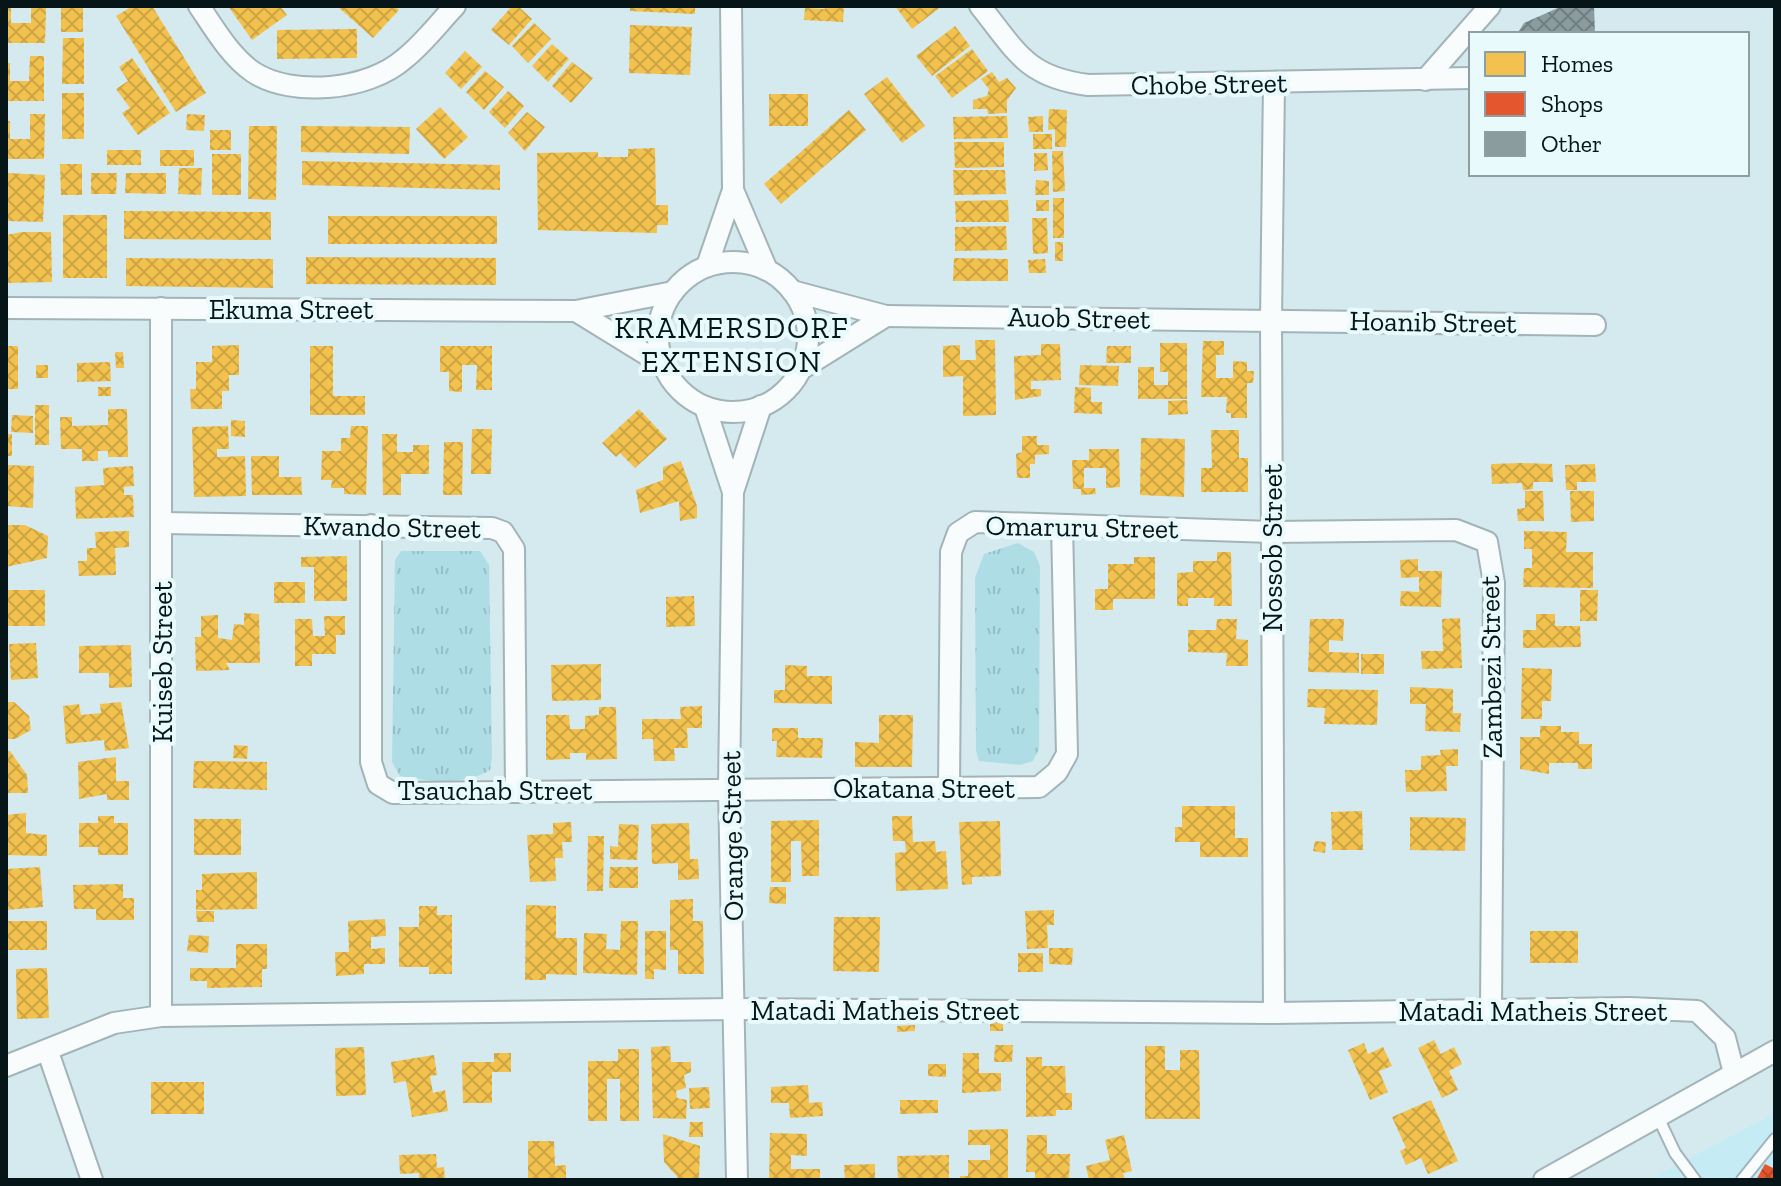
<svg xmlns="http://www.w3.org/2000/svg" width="1781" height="1186" viewBox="0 0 1781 1186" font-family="'Zilla Slab',serif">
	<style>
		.built { fill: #c5ecf4 }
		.park { fill: url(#park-tufts) }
		.homes { fill: url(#homes-cross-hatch) }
		.shops { fill: url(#shops-cross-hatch) }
		.building { fill: url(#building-cross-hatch) }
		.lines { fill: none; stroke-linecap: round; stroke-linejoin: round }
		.lane-casing { stroke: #a2b4b8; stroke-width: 14 }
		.street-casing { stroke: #a2b4b8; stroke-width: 24 }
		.lane { stroke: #f9fcfd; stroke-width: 10 }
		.street { stroke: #f9fcfd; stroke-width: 20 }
		.labels { text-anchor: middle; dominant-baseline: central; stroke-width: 8; stroke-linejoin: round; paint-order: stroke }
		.street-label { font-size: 28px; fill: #051518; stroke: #e9fafd }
		.neighbourhood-label { font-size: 30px; letter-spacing: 2px; fill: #051518; stroke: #e9fafd }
	</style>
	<defs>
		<pattern id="park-tufts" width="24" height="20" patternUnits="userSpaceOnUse" patternTransform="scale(2)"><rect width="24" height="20" fill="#afdde6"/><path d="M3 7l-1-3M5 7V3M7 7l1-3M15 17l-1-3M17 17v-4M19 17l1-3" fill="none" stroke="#95bdc5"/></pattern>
		<pattern id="homes-cross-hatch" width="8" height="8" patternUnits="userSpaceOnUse" patternTransform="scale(2)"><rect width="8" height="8" fill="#f2c14e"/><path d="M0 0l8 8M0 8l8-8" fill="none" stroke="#cea543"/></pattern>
		<pattern id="shops-cross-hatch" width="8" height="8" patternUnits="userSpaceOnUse" patternTransform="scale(2)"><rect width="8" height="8" fill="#e4572e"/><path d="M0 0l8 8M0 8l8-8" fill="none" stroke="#b74726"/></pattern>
		<pattern id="building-cross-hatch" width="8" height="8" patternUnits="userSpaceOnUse" patternTransform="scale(2)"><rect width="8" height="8" fill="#8b9ca0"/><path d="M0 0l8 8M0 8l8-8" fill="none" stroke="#707e81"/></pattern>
	</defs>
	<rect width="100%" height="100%" fill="#d4eaef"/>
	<!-- built -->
	<path class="built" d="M1775,1113V1180H1649Z"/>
	<!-- park -->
	<g class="park">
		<path d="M1018,543L1034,552L1040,566L1039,749L1033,761L1020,765L979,761L976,750L975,578L984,554Z"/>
		<path d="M401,551H480L489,565L492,757L490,770C467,785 427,782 400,776L392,762L395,560Z"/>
	</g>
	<!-- homes -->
	<g class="homes">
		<path d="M6,6H11V23H31V6H46L45,43H6Z"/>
		<rect x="61" y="6" width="22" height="26"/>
		<path d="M133,6H152L206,93L176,112L116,16Z"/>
		<path d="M228,6H280L287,15L252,40Z"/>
		<path d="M337,6H395L399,10L373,38Z"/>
		<path d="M512,6H518L532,19L509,45L491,30Z"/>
		<path d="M630,6H695V14L630,11Z"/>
		<path d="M825,6H844L843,22L804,20L805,8L825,9Z"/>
		<path d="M895,6H942L912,29Z"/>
		<path d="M534,23L551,39L528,63L512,46Z"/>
		<path d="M630,25L692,27L690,75L629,73Z"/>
		<path d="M955,26L970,46L932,76L916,56Z"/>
		<path d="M357,29V58L277,59V30Z"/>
		<path d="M63,38H84V84H62Z"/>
		<path d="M552,44L569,59L548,82L532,66Z"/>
		<path d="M972,49L988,71L952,98L935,76Z"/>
		<path d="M465,51L482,67L461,89L445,73Z"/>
		<path d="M30,56H44V101H6V63H10V81H29Z"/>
		<path d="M132,58L170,113L138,135L122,113L130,108L116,89L128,81L119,67Z"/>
		<path d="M572,62L593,78L571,103L552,86Z"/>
		<path d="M485,71L504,87L484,110L466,92Z"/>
		<path d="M992,72L999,82L1007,78L1016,88L1007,100V113L988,114L987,109H973V100L987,96L989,89L981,79Z"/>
		<path d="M887,77L925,126L902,143L864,94Z"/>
		<path d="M508,91L524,106L505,128L489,112Z"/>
		<rect x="62" y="93" width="22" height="46"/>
		<rect x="769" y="94" width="39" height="32"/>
		<path d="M440,107L468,137L444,159L416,129Z"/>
		<path d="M1049,109L1067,110L1066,147H1055V129L1048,130Z"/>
		<path d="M849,110L866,130L781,204L764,184Z"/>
		<path d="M527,112L545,127L525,151L508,133Z"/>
		<path d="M30,114H45L44,159H6V121H10V139H30Z"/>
		<path d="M187,114L205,115L204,131L186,130Z"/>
		<path d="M1007,116L1008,138L954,139L953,117Z"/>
		<path d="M1043,116V132H1029L1028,117Z"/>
		<path d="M249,126H277L276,200L248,199Z"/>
		<path d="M301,126L410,127L409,154L301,152Z"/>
		<rect x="210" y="130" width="21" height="20"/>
		<rect x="1033" y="134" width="19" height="15"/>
		<path d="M954,142H1004V167L955,168Z"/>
		<path d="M655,148L656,205H668V225H657V233L538,230L537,153L598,152V157H628V149Z"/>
		<rect x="107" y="150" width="34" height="15"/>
		<rect x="160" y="150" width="34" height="16"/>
		<path d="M1052,151H1063L1065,191L1053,192Z"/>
		<path d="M1034,153H1047L1048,170L1034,171Z"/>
		<rect x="212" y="154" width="29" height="41"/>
		<path d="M302,161L500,165V190L302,185Z"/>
		<path d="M60,164H82V195H61Z"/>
		<path d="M179,168H202L201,195L178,194Z"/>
		<path d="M953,170H1005L1006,194L954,195Z"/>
		<path d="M8,173L45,175L43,222L6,221Z"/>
		<path d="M91,173H117L116,194H91Z"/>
		<path d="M126,173H166V194L125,193Z"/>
		<path d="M1036,180L1049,181V195H1035Z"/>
		<rect x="1053" y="198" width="11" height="40"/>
		<path d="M1008,200L1009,222H956L955,201Z"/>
		<rect x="1036" y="200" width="13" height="11"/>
		<path d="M124,211L271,212V240L124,239Z"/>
		<rect x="63" y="215" width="44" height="63"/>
		<rect x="328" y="216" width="169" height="28"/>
		<path d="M1032,218H1047L1048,253L1033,254Z"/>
		<path d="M1006,226L1007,250L955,251V227Z"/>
		<path d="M22,232H51L52,282L6,283V235Z"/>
		<rect x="1055" y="242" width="8" height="19"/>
		<path d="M306,257L496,258V285L306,284Z"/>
		<path d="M126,258L273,259V288L126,286Z"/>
		<path d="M954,258L1008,259V281H953Z"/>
		<path d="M1045,259L1046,273H1029L1028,260Z"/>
		<path d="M975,340H995L996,415L963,416V376L943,377V346L960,345V360H976Z"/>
		<path d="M1203,341H1224V355H1216V378H1233V361L1247,362V371H1254L1253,383H1247V418H1231V413H1226L1227,397H1201Z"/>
		<path d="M1160,343H1187V399H1138V367H1154V385H1168V372H1160Z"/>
		<path d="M1041,344H1060L1061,380L1031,381V389H1041V396L1015,400L1014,356L1041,355Z"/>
		<path d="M239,345V375H229V391H222V409H191L190,389H196V362H212V346Z"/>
		<rect x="6" y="346" width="12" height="43"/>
		<path d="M310,346H333V396H365V415H310Z"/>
		<path d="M440,346H492V390H476L477,365H462V392L449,391V372H440Z"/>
		<path d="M1107,346H1131V363H1106Z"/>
		<path d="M115,352H123L124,368H116Z"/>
		<path d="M110,362L111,381L77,382V363Z"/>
		<rect x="36" y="365" width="12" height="13"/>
		<path d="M1080,365L1119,366L1118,386L1079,385Z"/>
		<rect x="98" y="387" width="13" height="9"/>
		<path d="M1075,387L1091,388V402H1102V414L1074,413Z"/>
		<path d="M1187,400L1188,414L1168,415V401Z"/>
		<rect x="35" y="405" width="14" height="40"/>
		<path d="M108,409H127L128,457H108V451H98V461H82V449H61L60,417H72V426L108,425Z"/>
		<path d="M639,409L667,439L635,468L620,453L616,457L602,443Z"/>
		<path d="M12,415L33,416V433L11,432Z"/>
		<path d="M231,420L245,421V437L231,436Z"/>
		<path d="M228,426L229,449H217V457L245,456L246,496L194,497L192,427Z"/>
		<path d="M351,426H368L366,495L344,494V488H331L332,480H321L322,451H341V438H350Z"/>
		<path d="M472,429H492L491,474H471Z"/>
		<path d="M1211,430H1239V458H1248V492H1201V468H1212Z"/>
		<rect x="6" y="434" width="6" height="22"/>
		<path d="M382,434H397V452H413V445H429V474H401V495H383Z"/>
		<path d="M1022,436H1037V445H1049V454L1035,455V464H1030V478H1017L1016,454L1022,452Z"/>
		<path d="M1141,438L1185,439L1184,497L1140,495Z"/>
		<path d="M444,442H463L462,495H443Z"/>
		<path d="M1089,449H1119L1120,487L1106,488V468H1084V488H1095L1096,494L1081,495V489H1073L1072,460H1089Z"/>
		<path d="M251,456H279V477H301L302,495H252Z"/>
		<path d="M681,461L697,506V518L680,521L679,501L640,513L636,490L663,480V467Z"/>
		<path d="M1521,463L1552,464L1553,482H1533V489L1523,490L1522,483L1492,484L1491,464Z"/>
		<path d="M1595,464L1596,482H1577V490H1566L1565,465Z"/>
		<path d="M6,465L34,466L33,508L6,506Z"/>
		<path d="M133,466L134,486L124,487V495H133L134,517L76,519L75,487L104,485L103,468Z"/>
		<path d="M1525,491H1543L1544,521H1518L1517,509L1525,508Z"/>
		<path d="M1570,491H1594V521L1571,522Z"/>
		<path d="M6,525H25L48,536L47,558L6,567Z"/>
		<path d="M129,531V547L115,548L116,575L79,576L78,561H87V548H96L95,532Z"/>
		<path d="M1524,531L1567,532L1566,552H1593V588L1523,587L1524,568H1532V549H1524Z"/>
		<path d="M1217,552H1231L1232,606H1214V598H1188V606H1177V573L1193,572V561H1217Z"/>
		<path d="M347,556V601H314V567H301V557Z"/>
		<path d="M1134,557H1155V599H1113V610H1095V589H1108V564H1134Z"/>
		<path d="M1418,559V571H1442L1441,607L1400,606L1401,591L1419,592V577L1401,578L1400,560Z"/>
		<rect x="274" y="582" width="31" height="21"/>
		<rect x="6" y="590" width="39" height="36"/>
		<path d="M1580,590H1598L1597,621H1580Z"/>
		<path d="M694,596L695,626L666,627V597Z"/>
		<path d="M244,613L259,614L260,663H226L230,670L196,671L195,637H201V616L218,615V638L232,640L234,624L244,625Z"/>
		<path d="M1536,614H1555V626H1580L1581,647L1523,648V630H1536Z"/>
		<path d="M324,616H345V635H336V654H312V666H295V619H312L313,636H325Z"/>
		<path d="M1460,618L1462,668L1422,669L1421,651H1443L1442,619Z"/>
		<path d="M1217,619H1237L1236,639L1248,640V666H1226L1227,653L1188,652V630H1216Z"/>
		<path d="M1310,619H1344L1343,641L1329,640V652L1359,653V673L1308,672Z"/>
		<path d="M36,643L38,678L11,680L9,644Z"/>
		<path d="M131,645L132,687L109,688V673H79V646Z"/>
		<rect x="1361" y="654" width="23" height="20"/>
		<path d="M601,664V700L552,701L551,665Z"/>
		<path d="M785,665L807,666V676H832V704L774,703V690H785Z"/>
		<path d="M1522,668L1552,669L1551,701H1542V719H1521Z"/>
		<path d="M1410,687L1453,689V713H1461L1460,732L1425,731L1426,704H1410Z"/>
		<path d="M1308,689L1378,690L1377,725L1324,724L1325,708L1307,707Z"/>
		<path d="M6,702H14L29,716L31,730L15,739H6Z"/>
		<path d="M121,702L129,748L105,751L104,740L66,744L63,706L79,704L81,715L101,713L100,704Z"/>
		<path d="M702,706V728H687L688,748H674L675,761H654L653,739H642V719H681L680,707Z"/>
		<path d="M599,707H616L617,759L586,760V753H570V759L546,760V715H569L570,729H585V716L599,715Z"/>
		<path d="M879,715H913L912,767H855V742L879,743Z"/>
		<path d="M1540,726H1561V732H1579V744H1592V769H1578V763H1549V774L1520,769V737H1540Z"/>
		<path d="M772,728H798V738H823L822,758L776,757L777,741H772Z"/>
		<path d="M234,745L248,746L247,759L233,758Z"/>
		<path d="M1458,749V766H1446L1447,791L1406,792L1405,770H1421V756L1441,755L1440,750Z"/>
		<path d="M6,751H10L27,775L28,793H6Z"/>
		<path d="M116,757V781H129V800H107V794L79,799L78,762Z"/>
		<path d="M194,761L267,762V790L193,788Z"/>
		<path d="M1182,806H1235V838H1248V857H1200V842H1175V827H1182Z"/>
		<path d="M1362,811L1363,850H1332L1331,812Z"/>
		<path d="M26,813V833L47,835V856L6,855V815Z"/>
		<path d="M98,816H114V823H128V855H98V847H79V823H98Z"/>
		<path d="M892,816H912L913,842L935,841L936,852L946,851L948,889L896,891L895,853L906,852L905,841H893Z"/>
		<path d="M1410,817L1466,818L1465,851L1410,850Z"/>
		<rect x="194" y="819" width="47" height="36"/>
		<path d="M819,820V876H802L801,841H791V882H771V821Z"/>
		<path d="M1000,821L1001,876L972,877V884L962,885L959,822Z"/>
		<path d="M571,822L572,842H562L563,858H555L556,881L530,882L527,835L553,834V823Z"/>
		<path d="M689,823L690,859H698L699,879L678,880V863L652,864L651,824Z"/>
		<path d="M619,824L639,825L637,860L610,859V846L618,847Z"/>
		<path d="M588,836H604L603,891H587Z"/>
		<path d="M1315,841L1326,842L1325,853L1313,851Z"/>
		<path d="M40,867L43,907L6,910V869Z"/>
		<path d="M610,867H638V888H609Z"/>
		<path d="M257,872V909L196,910V890H202V874Z"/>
		<path d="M123,884V898H134V920H96V909H74L73,885Z"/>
		<path d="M770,887H786V904L769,903Z"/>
		<path d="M693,899V921H703L704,974H678V950H670V900Z"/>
		<path d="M526,905L556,906V938H577V975L546,974V980H525Z"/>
		<path d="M419,906H437V915H452V974H429V967H399V927H419Z"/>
		<path d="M1054,910V925H1047L1048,948L1027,949L1025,911Z"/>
		<path d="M196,911H214V922H197Z"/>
		<path d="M834,917H880L879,972L833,971Z"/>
		<path d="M385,919L386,936L371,937V949L385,948V964H364V974L336,976L335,952H349L348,921Z"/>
		<rect x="8" y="921" width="39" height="29"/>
		<path d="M621,921H638L637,975L583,973L584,933L607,934L606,949L620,950Z"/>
		<path d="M645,931H666V970L654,969V979H645Z"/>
		<rect x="1530" y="931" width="48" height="32"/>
		<path d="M189,935L209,936L208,953L187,951Z"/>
		<path d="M236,944H267V969H262V987L207,988V981H190V968H236Z"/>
		<path d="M1049,948H1073L1072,965L1049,964Z"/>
		<rect x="1018" y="953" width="25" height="19"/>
		<path d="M47,968L49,1018L17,1019L16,969Z"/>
		<rect x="990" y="1023" width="13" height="8"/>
		<path d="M915,1025V1031L897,1032V1026Z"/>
		<path d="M1434,1040L1441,1054L1454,1047L1462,1064L1449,1071L1458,1090L1442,1098L1418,1048Z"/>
		<path d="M1364,1043L1368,1054L1383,1047L1392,1066L1379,1071L1388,1092L1370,1100L1348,1050Z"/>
		<path d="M995,1045H1013L1012,1062H994Z"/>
		<path d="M670,1046L671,1062H691V1072L684,1075L686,1088L676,1091L677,1098L687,1100L686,1119L653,1118L651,1047Z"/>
		<path d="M1145,1046H1165V1070H1180V1050H1199L1200,1119H1145Z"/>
		<path d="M364,1047L366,1095L336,1096L335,1048Z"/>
		<path d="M618,1049H639V1121H620V1079H607V1121H588V1061H618Z"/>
		<path d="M494,1053H511V1072H492V1103H463L462,1062H494Z"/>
		<path d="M963,1053H979V1073H1001V1091L962,1093Z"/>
		<path d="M434,1055L437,1075L430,1076L433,1093L445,1090L448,1111L412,1117L406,1081L394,1083L391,1062Z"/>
		<path d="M1026,1057H1042V1066H1065L1066,1093H1072V1110H1056V1116L1026,1117Z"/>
		<path d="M928,1064H946V1077L928,1076Z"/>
		<rect x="151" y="1082" width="53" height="32"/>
		<path d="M808,1085L809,1103L822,1102L823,1116L790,1118L789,1103H771V1087Z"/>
		<path d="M709,1087L710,1108L690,1109L689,1088Z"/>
		<path d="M900,1100H938V1113L900,1114Z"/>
		<path d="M1431,1100L1458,1161L1428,1174L1421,1158L1406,1165L1400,1151L1406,1148L1392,1117Z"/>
		<path d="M690,1122H703V1137H689Z"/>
		<path d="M1008,1129V1180H960V1176H968V1160H990V1145H968V1130Z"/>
		<path d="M770,1133L807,1134V1156L791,1155V1169H820V1180H769Z"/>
		<path d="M663,1134L700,1146L699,1180H680L664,1162Z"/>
		<path d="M1027,1135H1047V1154H1070L1069,1180H1035V1172H1026Z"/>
		<path d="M1124,1135L1132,1171L1123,1173L1125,1180H1089L1086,1166L1110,1160L1105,1140Z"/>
		<path d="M528,1141H554L555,1166L566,1165V1180H528Z"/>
		<path d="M436,1154L437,1168L444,1167L445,1180H419V1173L400,1174L399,1155Z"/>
		<path d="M949,1155V1180H898L897,1156Z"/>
		<path d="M875,1164V1180H845L844,1165Z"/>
	</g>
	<!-- shops -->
	<path class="shops" d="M1765,1164L1775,1169V1180H1756Z"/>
	<!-- building -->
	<path class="building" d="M1594,6L1595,34H1517L1524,23L1560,7Z"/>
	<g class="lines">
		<!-- lane casing -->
		<g class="lane-casing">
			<g id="lane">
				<path d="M1657,1115L1675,1153L1695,1180"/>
				<path d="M1742,1180L1775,1139"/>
			</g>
		</g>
		<!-- street casing -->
		<g class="street-casing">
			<g id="street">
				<path d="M199,6C214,28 230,56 253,72C293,98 369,90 404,59C423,44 438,24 455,6"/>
				<path d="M980,6C1017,52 1026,77 1088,85L1471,78"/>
				<path d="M1425,80L1490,6"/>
				<path d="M733,190L767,270"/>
				<circle cx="733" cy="337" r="75"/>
				<path d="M707,266L733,190L731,6"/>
				<path d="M792,291L886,316L801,369"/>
				<path d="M6,308L576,311"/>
				<path d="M161,308V1016"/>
				<path d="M886,316L1595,325"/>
				<path d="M662,364L576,311L673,292"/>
				<path d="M705,407L733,492L761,406"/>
				<path d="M733,492L729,789L737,1180"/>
				<path d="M162,523L492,528L503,532L514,549L516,792"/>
				<path d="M371,525V762L378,784L393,793L1039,787L1057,772L1067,754L1062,525"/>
				<path d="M949,787L951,552L958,533L975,522L1272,532L1456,530L1487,542L1494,583L1491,1009"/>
				<path d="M1274,1013L1271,320L1274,83"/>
				<path d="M48,1052L92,1180"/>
				<path d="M6,1066L114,1023L161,1016L736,1009L1274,1013L1630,1008L1697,1011L1725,1038L1734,1073"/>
				<path d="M1544,1180L1775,1051"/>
			</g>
		</g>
		<!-- lane -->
		<use href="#lane" class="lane"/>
		<!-- street -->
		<use href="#street" class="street"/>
	</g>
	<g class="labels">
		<!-- street labels -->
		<g class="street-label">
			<text transform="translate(1209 84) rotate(-1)">Chobe Street</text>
			<text x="291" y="309">Ekuma Street</text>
			<text transform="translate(1079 318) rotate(1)">Auob Street</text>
			<text transform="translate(1433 322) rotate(1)">Hoanib Street</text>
			<text transform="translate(392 527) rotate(1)">Kwando Street</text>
			<text transform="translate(1082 527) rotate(1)">Omaruru Street</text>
			<text transform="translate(1272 548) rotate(-90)">Nossob Street</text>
			<text transform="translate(162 662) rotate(-90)">Kuiseb Street</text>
			<text transform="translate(1491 667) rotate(-91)">Zambezi Street</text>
			<text x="924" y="788">Okatana Street</text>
			<text x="495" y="790">Tsauchab Street</text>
			<text transform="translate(732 836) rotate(-91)">Orange Street</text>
			<text x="885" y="1010">Matadi Matheis Street</text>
			<text x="1533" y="1011">Matadi Matheis Street</text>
		</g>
		<!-- neighbourhood labels -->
		<g class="neighbourhood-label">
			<text x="732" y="328">KRAMERSDORF<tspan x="732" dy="34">EXTENSION</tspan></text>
		</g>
	</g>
	<!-- border -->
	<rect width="1781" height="1186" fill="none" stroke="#051518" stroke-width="16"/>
	<!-- legend -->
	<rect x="1469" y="32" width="280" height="144" fill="#e9fafd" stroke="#8e9ea1" stroke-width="2"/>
	<rect x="1485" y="52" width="40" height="24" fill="#f2c14e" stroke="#8e9ea1" stroke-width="2"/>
	<text x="1541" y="72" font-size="24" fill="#051518">Homes</text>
	<rect x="1485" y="92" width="40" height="24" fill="#e4572e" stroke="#8e9ea1" stroke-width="2"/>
	<text x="1541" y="112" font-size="24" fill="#051518">Shops</text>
	<rect x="1485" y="132" width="40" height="24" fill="#8b9ca0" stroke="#8e9ea1" stroke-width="2"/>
	<text x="1541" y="152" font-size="24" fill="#051518">Other</text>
</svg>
